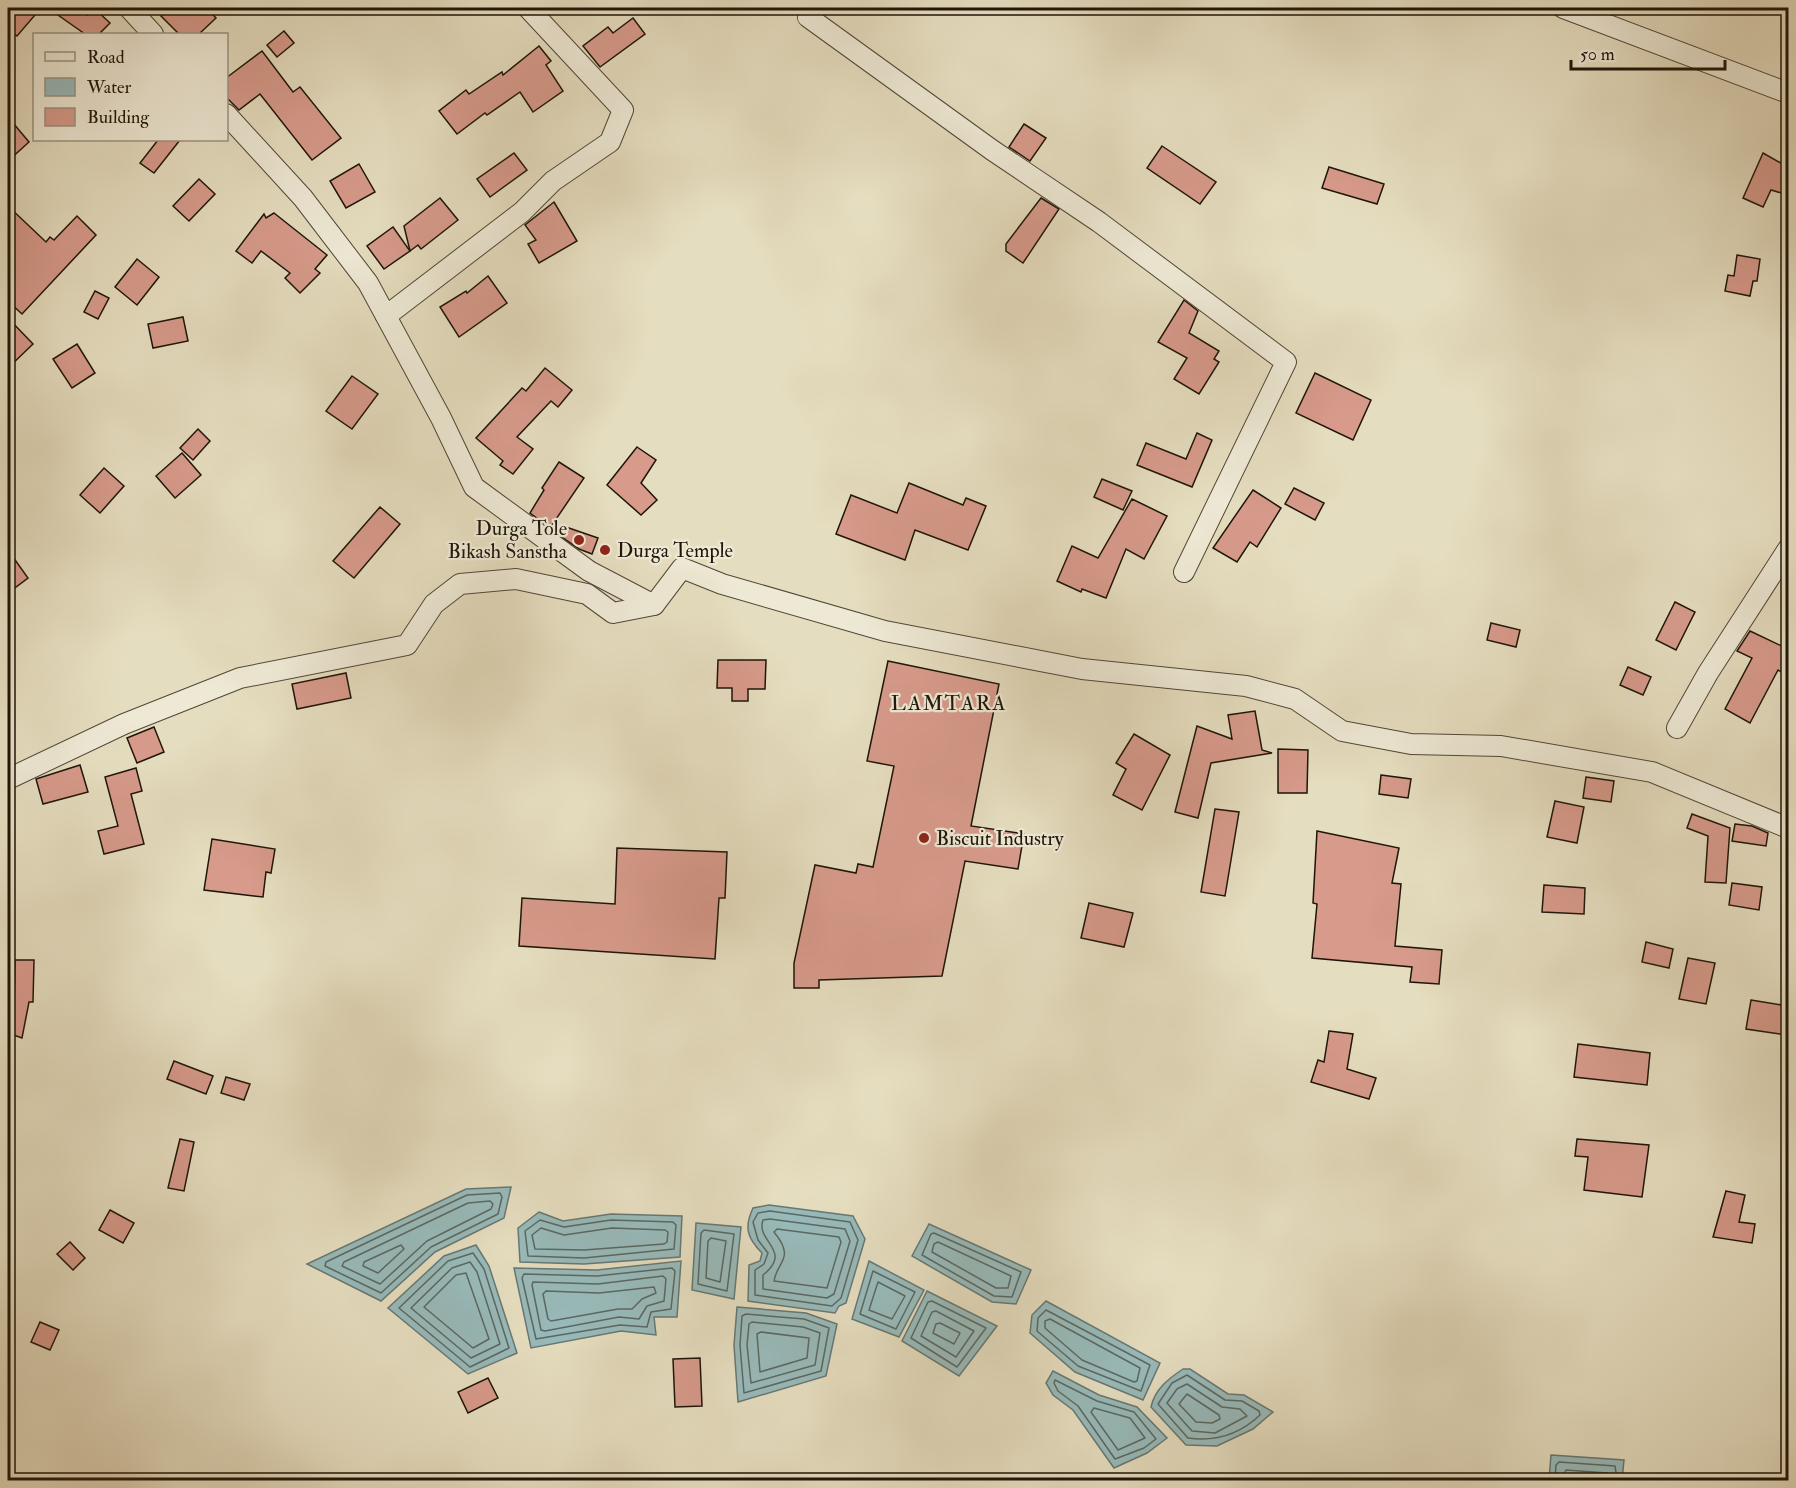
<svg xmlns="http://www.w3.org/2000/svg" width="1796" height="1488" viewBox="0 0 1796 1488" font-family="'IM FELL Double Pica',serif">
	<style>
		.water { fill: #98baba; stroke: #677873; stroke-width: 1.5 }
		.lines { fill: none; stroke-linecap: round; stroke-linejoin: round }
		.shore { stroke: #5b6862; stroke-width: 1.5 }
		.building { fill: #d79a8b; stroke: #1e1509; stroke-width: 1.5 }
		.street-casing { stroke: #504736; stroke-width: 22 }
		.street { stroke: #eee9d5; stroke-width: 20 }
		.poi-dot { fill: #8f2418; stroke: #eee9d5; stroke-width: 2 }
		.labels { text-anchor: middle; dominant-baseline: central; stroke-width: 4.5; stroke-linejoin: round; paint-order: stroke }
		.poi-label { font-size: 20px; fill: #1e1509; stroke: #eee9d5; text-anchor: start }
		.neighbourhood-label { font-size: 21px; letter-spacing: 1.5px; fill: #1e1509; stroke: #eee9d5 }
	</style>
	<rect width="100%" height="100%" fill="#e5ddbf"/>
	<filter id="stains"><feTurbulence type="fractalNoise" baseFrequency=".00333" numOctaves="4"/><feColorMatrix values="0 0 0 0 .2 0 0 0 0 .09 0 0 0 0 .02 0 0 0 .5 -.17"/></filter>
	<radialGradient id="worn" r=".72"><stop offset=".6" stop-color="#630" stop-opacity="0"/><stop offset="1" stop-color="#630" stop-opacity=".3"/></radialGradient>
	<!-- water -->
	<g class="water">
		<path d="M511,1187L504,1218L435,1252L381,1301L307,1264L466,1189Z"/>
		<path d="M769,1205L853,1216L865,1239L846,1303L839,1306L835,1313L748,1301L749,1265L760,1261L762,1253C747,1238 744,1227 753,1208Z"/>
		<path d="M539,1212L563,1221L611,1214L682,1216L680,1257L584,1264L520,1262L518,1228Z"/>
		<path d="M696,1223L741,1227L734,1299L692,1290Z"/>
		<path d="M929,1224L1031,1270L1016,1304L992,1302L912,1256Z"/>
		<path d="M476,1245L489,1266L517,1353L468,1374L388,1308L444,1256Z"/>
		<path d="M681,1261L677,1317H654L656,1335L621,1331L531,1348L514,1268L597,1270Z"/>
		<path d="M869,1261L924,1290L899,1337L852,1319Z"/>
		<path d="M927,1291L997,1326L959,1376L902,1341Z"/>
		<path d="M1046,1301L1160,1363L1143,1400L1075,1372L1030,1333L1032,1315Z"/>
		<path d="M737,1307L806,1313L837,1324L826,1376L738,1402L734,1345Z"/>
		<path d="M1183,1369H1190L1228,1394L1244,1395L1273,1412L1253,1429L1217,1446L1186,1445L1151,1407C1155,1389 1168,1379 1183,1369Z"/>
		<path d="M1053,1371L1099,1395L1137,1407L1167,1438L1147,1453L1114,1468L1073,1410L1053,1395L1046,1383Z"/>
		<path d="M1551,1455L1624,1460L1622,1480H1549Z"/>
	</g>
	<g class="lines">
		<!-- shore -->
		<g class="shore">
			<path d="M500,1193L502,1197L498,1214L431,1247L381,1293L325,1266L326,1262L467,1195Z"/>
			<path d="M490,1201L493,1204L491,1209L427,1241L380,1284L342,1266L344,1262L468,1203Z"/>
			<path d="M770,1211L850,1222L858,1240L841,1298L832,1306L755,1295V1270L764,1264L768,1253L758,1240L753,1222L758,1213Z"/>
			<path d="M770,1219L845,1229L850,1241L834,1294L827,1298L763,1289V1275C794,1251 755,1241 763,1220Z"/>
			<path d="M540,1220L564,1227L611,1220L673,1222L676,1225L674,1249L584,1258L528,1256L525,1231Z"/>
			<path d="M541,1228L564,1235L612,1228L665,1230L668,1232L667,1242L664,1244L584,1250L535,1249L532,1235Z"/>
			<path d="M777,1229L839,1237L841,1242L827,1288L774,1281C777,1261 796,1259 774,1232Z"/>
			<path d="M704,1230L734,1234L727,1291L698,1284L701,1233Z"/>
			<path d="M934,1233L1021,1272L1012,1297L994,1296L922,1255L931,1234Z"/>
			<path d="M711,1238L726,1241L720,1282L706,1278L708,1241Z"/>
			<path d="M938,1242L1011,1276L1008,1288H996L932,1252L934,1244Z"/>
			<path d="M401,1245L404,1249L378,1273L363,1266L364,1262Z"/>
			<path d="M473,1253L484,1269L509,1348L470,1367L399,1308L448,1261Z"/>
			<path d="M470,1262L477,1272L500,1344L471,1358L411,1308L452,1268Z"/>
			<path d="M672,1268L675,1271L671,1309L651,1312L647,1327L620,1325L536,1339L522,1278L524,1274L597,1276Z"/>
			<path d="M873,1271L915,1292L896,1329L860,1314Z"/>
			<path d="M466,1273L489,1339L473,1348L424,1307L456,1275Z"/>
			<path d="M663,1276L666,1279L664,1301L647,1306L639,1319L619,1317L545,1331L541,1330L532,1285L533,1282L598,1284Z"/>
			<path d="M878,1282L905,1296L892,1319L869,1310Z"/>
			<path d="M654,1287L656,1293L642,1299L632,1309H618L551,1321L548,1319L543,1294L546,1291L599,1293Z"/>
			<path d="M932,1301L986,1328L957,1367L911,1338L928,1302Z"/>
			<path d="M1046,1310L1150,1365L1141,1391L1078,1366L1037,1331L1038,1318Z"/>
			<path d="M936,1311L974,1331L956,1357L921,1336L932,1312Z"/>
			<path d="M746,1314L804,1319L829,1328L821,1371L744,1393L740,1345L742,1316Z"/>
			<path d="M1050,1319L1140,1368L1137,1381L1134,1382L1082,1360L1045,1328V1321Z"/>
			<path d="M752,1322L803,1327L820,1333L815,1365L751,1383L747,1345L749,1324Z"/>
			<path d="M940,1323L960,1333L954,1344L933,1333L936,1324Z"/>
			<path d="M761,1332L809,1338L807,1358L760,1372L757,1334Z"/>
			<path d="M1187,1375L1225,1400L1242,1401L1259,1411L1260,1415C1240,1434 1216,1442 1188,1438L1158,1404L1172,1383Z"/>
			<path d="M1055,1380L1097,1401L1134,1412L1156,1439L1144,1448L1115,1459L1078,1406L1058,1391L1054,1383Z"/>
			<path d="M1187,1384L1222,1407L1240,1409L1247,1416L1215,1433L1192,1431L1167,1403L1177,1389Z"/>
			<path d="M1187,1394L1219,1415L1220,1419L1212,1423L1196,1422L1179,1404Z"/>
			<path d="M1094,1408L1130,1418L1145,1438L1118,1450L1091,1412Z"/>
			<path d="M1555,1480L1556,1465L1559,1462L1615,1466L1617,1480"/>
			<path d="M1562,1480L1566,1470L1607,1473L1609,1480"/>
		</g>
	</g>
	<!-- building -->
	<g class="building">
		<path d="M8,8H41L17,36L8,29Z"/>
		<path d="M48,8H78L87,15L94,8L110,23L99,34H85Z"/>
		<path d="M171,8H207L216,18L199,34H179L161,16Z"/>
		<path d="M633,18L645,34L600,67L583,46L608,27L613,33Z"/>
		<path d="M284,31L294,43L277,57L267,45Z"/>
		<path d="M539,46L551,61L546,65L563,91L533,112L520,92L487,115L485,113L457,134L439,111L466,90L469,94L502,72L503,75Z"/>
		<path d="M262,51L293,92L300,87L341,138L312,160L260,94L239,110L226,97V78Z"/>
		<path d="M8,117L29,142L8,161Z"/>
		<path d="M1024,124L1046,138L1030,161L1009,147Z"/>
		<path d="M158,140H180L154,173L140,163Z"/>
		<path d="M1162,146L1216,182L1200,204L1147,168Z"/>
		<path d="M514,153L527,170L490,197L477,179Z"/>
		<path d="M1763,153L1788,167V195L1771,190L1763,207L1743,198Z"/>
		<path d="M359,164L375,192L346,208L330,181Z"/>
		<path d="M1329,167L1384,184L1377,204L1322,188Z"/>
		<path d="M199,179L215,194L189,221L173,206Z"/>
		<path d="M440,198L458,220L421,249L418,245L410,251L404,226Z"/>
		<path d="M1041,198L1059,209L1023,263L1006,251V244Z"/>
		<path d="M554,202L577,241L539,263L528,244L536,240L525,225Z"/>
		<path d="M8,206L46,242L50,237L54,240L77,216L96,235L22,314L8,301Z"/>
		<path d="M274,213L327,255L315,269L320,273L300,293L285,278L290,273L261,251L252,263L236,251L264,214L266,218Z"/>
		<path d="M393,227L410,251L384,269L367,246Z"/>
		<path d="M1737,255L1760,259L1757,281H1753L1750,296L1725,291L1728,275L1734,276Z"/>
		<path d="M137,259L159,277L137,305L115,287Z"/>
		<path d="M488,276L507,303L459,337L440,307L466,291L467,293Z"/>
		<path d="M95,291L109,298L98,319L84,312Z"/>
		<path d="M1184,300L1198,311L1189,333L1219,351L1214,359L1219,362L1199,394L1174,379L1187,358L1158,342Z"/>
		<path d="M183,317L188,341L153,348L148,324Z"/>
		<path d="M8,318L33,344L8,368Z"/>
		<path d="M77,344L95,373L72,388L53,359Z"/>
		<path d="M545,368L572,390L558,407L551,401L517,437L533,449L513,474L500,465L503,461L476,438L522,388L526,391Z"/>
		<path d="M1315,373L1371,400L1353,440L1296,413Z"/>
		<path d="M352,376L378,394L352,429L326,411Z"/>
		<path d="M198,429L210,441L193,460L180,448Z"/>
		<path d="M1197,433L1212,440L1192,487L1137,465L1146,443L1186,459Z"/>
		<path d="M637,447L656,460L641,483L657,500L641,515L607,485Z"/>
		<path d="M182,453L201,475L175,498L156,476Z"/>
		<path d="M559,462L584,478L550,528L530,513L544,490L542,488Z"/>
		<path d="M104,468L124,486L100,513L80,495Z"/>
		<path d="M1102,479L1132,491L1123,510L1094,497Z"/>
		<path d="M909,483L963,505L966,498L986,506L968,550L915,530L905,560L836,534L851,495L897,513Z"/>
		<path d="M1294,488L1324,503L1315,520L1285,504Z"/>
		<path d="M1253,490L1281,508L1257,547L1250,542L1237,562L1213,548Z"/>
		<path d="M1132,499L1167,516L1144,559L1126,549L1106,598L1082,589L1081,592L1057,581L1072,546L1098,558Z"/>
		<path d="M380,507L400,524L354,578L333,561Z"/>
		<path d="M566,527L598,538L592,554L579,549L562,537Z"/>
		<path d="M8,550L28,578L8,593Z"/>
		<path d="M1675,602L1695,612L1676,650L1656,640Z"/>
		<path d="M1491,623L1520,630L1516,647L1487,640Z"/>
		<path d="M1750,631L1788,649V660L1783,673L1778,670L1750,723L1725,709L1752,658L1737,651Z"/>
		<path d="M718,660H766L765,689H748V701H732V688H717Z"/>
		<path d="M888,661L999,684L971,826L1024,834L1018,869L965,861L942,976L819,980V988H794V963L815,865L856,873L858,864L873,867L894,766L867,761Z"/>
		<path d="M1628,667L1651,677L1643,695L1620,685Z"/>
		<path d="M346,673L351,698L297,709L292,684Z"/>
		<path d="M1255,711L1262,750L1272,753L1211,763L1198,818L1175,812L1197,726L1232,739L1228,715Z"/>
		<path d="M154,727L164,752L137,763L127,738Z"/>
		<path d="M1134,734L1170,755L1142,810L1113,795L1126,769L1116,763Z"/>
		<path d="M1278,749L1308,750L1307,793H1278Z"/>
		<path d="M80,765L88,792L43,804L36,779Z"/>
		<path d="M136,768L142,791L131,794L144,844L104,854L98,831L118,826L105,777Z"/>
		<path d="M1381,775L1411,779L1408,798L1379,794Z"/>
		<path d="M1586,777L1614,781L1611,802L1583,798Z"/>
		<path d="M1555,801L1584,807L1577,843L1547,837Z"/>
		<path d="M1215,809L1239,812L1225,896L1201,892Z"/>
		<path d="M1692,814L1730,828L1726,883L1705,882L1708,836L1687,828Z"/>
		<path d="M1735,824L1752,826L1768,833L1766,846L1732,841Z"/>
		<path d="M1317,831L1399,848L1392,883L1401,884L1395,946L1442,950L1439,984L1410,982L1412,967L1312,958L1317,904L1313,903Z"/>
		<path d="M212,839L275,849L271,873L266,872L263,897L204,890Z"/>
		<path d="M617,848L727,852L725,898H719L715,959L519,946L522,898L615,904Z"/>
		<path d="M1732,883L1762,887L1759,910L1729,905Z"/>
		<path d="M1544,885L1585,888L1584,914L1542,912Z"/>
		<path d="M1089,903L1133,913L1124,947L1081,938Z"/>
		<path d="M1646,942L1673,949L1669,968L1642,962Z"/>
		<path d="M1688,958L1715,963L1706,1004L1679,999Z"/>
		<path d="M15,960H34L33,1002H29L22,1038L8,1033V1008L14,1009Z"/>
		<path d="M1751,1000L1788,1006L1787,1035L1746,1029Z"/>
		<path d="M1329,1031L1353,1034L1347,1069L1376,1078L1369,1099L1311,1082L1318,1060L1324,1062Z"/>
		<path d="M1578,1044L1650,1053L1647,1085L1574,1077Z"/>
		<path d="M174,1061L213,1076L206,1094L167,1079Z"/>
		<path d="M226,1077L250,1084L244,1100L221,1093Z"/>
		<path d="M180,1139L194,1142L184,1191L168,1188Z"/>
		<path d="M1577,1139L1649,1145L1642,1197L1584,1190L1588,1157L1575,1156Z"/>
		<path d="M1726,1191L1745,1195L1739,1222L1755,1224L1752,1243L1713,1237Z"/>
		<path d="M110,1210L134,1223L123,1243L99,1230Z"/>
		<path d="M70,1242L85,1258L73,1270L57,1254Z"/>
		<path d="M40,1322L59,1330L50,1350L31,1342Z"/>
		<path d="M700,1358L702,1406L675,1407L673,1359Z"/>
		<path d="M488,1378L498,1398L468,1413L458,1392Z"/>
	</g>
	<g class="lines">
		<!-- street casing -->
		<g class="street-casing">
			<g id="street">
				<path d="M129,8L153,34"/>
				<path d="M811,8L808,17L992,150L1099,222L1286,362L1184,572"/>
				<path d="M1563,8L1788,93"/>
				<path d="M226,114L303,198L368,283L441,418L474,487L589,571L654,605L682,568L722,584L885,631L1082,669L1246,686L1295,699L1342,731L1411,744L1501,746L1652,772L1788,828"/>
				<path d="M386,316L522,212L553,181L610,142L623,110L528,8"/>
				<path d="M1677,728L1708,673L1788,549"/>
				<path d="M8,779L124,724L240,678L407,645L434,604L460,584L516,579L587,594L613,613L654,605"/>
			</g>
		</g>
		<!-- street -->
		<use href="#street" class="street"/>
	</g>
	<!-- markers -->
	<g class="poi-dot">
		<circle cx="579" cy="540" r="6"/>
		<circle cx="605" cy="550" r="6"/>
		<circle cx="924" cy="838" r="6"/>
	</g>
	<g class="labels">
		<!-- poi labels -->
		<g class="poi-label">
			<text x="567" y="528" text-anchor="end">Durga Tole<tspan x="567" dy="23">Bikash Sanstha</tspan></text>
			<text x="617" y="550">Durga Temple</text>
			<text x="936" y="838">Biscuit Industry</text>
		</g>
		<!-- neighbourhood labels -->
		<g class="neighbourhood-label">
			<text x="949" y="703">LAMTARA</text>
		</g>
	</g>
	<!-- margin -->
	<rect width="1796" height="1488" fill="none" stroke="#e5ddbf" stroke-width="30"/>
	<rect x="9" y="9" width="1778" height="1470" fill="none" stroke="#1e1509" stroke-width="3"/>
	<rect x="15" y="15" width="1766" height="1458" fill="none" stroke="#1e1509" stroke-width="1.5"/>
	<!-- legend -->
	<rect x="33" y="33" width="195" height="108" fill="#eee9d5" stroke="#9b9483" stroke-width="1.5"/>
	<rect x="45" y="52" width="30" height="9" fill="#eee9d5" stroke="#9b9483" stroke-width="1.5"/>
	<text x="87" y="63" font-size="18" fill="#1e1509">Road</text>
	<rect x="45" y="78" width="30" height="18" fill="#98baba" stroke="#9b9483" stroke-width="1.5"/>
	<text x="87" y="93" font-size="18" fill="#1e1509">Water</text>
	<rect x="45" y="108" width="30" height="18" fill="#d79a8b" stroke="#9b9483" stroke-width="1.5"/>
	<text x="87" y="123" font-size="18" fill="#1e1509">Building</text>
	<!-- scale -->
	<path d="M1571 60v9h154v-9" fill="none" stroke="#1e1509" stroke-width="3"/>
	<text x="1580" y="60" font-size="18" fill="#1e1509" stroke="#eee9d5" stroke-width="4.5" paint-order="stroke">50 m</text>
	<rect width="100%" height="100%" filter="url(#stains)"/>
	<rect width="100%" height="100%" fill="url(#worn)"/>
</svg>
